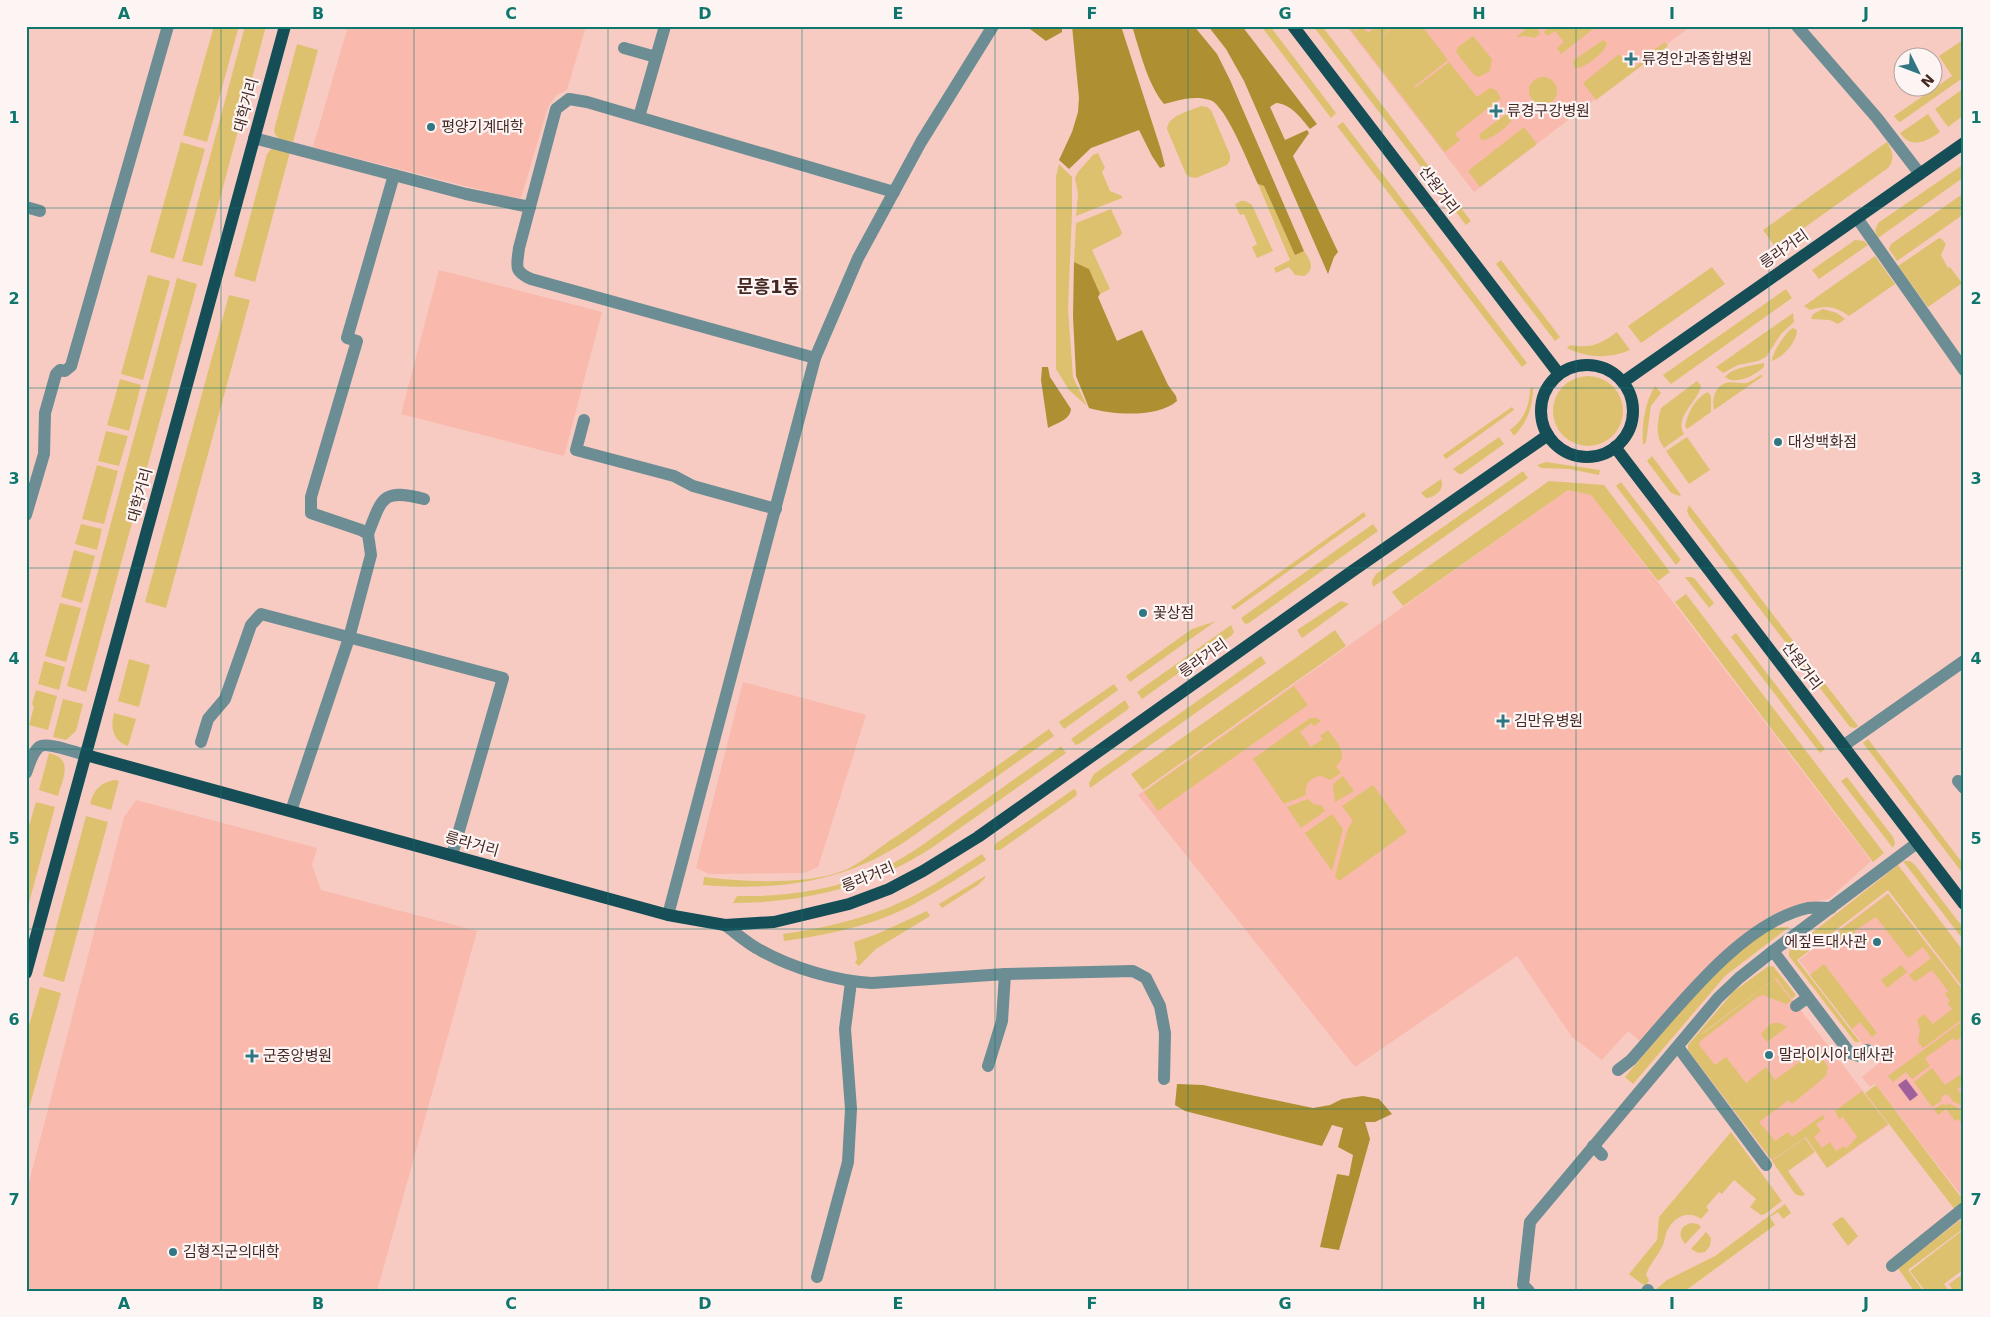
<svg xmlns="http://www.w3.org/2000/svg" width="1990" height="1317" viewBox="0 0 1990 1317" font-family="'DejaVu Sans','Noto Sans KR',sans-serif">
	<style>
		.built { fill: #f9b9ad }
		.green { fill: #dec16f }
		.forest { fill: #ae8f32 }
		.water { fill: #a0609b }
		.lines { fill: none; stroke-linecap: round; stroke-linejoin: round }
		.minor { stroke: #6b8d93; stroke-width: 12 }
		.major { stroke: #154e57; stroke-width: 12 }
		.grid { fill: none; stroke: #0f766e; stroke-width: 1; stroke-opacity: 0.55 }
		.poi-dot { fill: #307783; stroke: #fdf5f4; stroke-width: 2 }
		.labels { text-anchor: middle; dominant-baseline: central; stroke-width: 4.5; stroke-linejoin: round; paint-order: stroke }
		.poi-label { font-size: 15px; fill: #442823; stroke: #fdf5f4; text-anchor: start }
		.street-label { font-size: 15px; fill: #442823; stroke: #fdf5f4 }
		.quarter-label { font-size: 18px; font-weight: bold; fill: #442823; stroke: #fdf5f4 }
		.neatline { fill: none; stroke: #0f766e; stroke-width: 2 }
		.grid-label { font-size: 16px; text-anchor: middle; font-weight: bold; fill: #0f766e }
	</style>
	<rect width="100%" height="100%" fill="#f7cbc2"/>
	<!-- built -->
	<g class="built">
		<path d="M348,26H586L567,90L556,95L548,107L521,198L508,197L313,147Z"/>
		<path d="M1346,26H1691L1474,192Z"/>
		<path d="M439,270L602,312L564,456L401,414Z"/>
		<path d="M1568,490L1591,495L1871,861L1829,899L1804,903L1768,917L1707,967L1642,1043L1628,1031L1602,1060L1572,1037L1517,956L1355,1067L1138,795Z"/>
		<path d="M743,682L866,715L818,867L804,873L709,874L696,868Z"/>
		<path d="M136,800L317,848L312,865L321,890L477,931L377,1291H26V1194L124,817Z"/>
		<path d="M1888,893L1964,991V1193L1961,1195L1876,1085L1875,1084L1870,1087L1862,1077L1878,1064L1799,960Z"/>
		<path d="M1776,978L1889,1125L1827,1168L1805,1137L1772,1161L1688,1050L1704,1033Z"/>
	</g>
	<!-- green -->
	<g class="green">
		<path d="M214,26H239L207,142L183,135Z"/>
		<path d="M245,26H266L202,266L182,261Z"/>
		<path d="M1261,26H1270L1336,113L1331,118Z"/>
		<path d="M1313,26H1322L1430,168L1425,172Z"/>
		<path d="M1360,26H1362L1368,33L1377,26H1393L1378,39L1395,26H1422L1448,60L1415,86V88L1449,62L1477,97L1490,88L1496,90L1501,98L1455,134L1460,140L1445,152L1350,29L1352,27L1355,31Z"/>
		<path d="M1521,26H1541L1542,27L1538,30L1540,34L1535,38L1524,36L1518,37L1517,36L1525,30Z"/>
		<path d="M1547,26H1597L1561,54L1557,48L1564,42L1555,31L1547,36L1544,32L1548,28Z"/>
		<path d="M1473,36L1492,59L1490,71L1479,77L1474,75L1456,52L1458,47Z"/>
		<path d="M1964,39V77L1900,122L1898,121L1894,116L1952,76L1939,56Z"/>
		<path d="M1603,40L1607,43C1606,52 1584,69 1575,68L1573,63L1574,60Z"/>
		<path d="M1665,42L1668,46L1596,100L1583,83L1619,54L1627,64L1629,63L1634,68L1646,59L1642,53L1647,49L1650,53Z"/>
		<path d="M297,44L318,50L293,142C285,140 275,140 274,130Z"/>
		<circle cx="1543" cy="91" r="14"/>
		<path d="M1964,88V115L1948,127L1935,109Z"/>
		<path d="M1201,106L1207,107L1211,110L1230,155V160L1227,165L1196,178L1190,177L1186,174L1167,129C1168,115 1190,111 1201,106Z"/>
		<path d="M1509,112L1514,115C1513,124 1490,141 1481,140L1479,135L1481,133Z"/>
		<path d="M1928,114L1940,132C1927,141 1912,150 1900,133Z"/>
		<path d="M1343,122L1527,363L1522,367L1337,126Z"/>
		<path d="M1524,127L1537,144L1480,187L1468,171Z"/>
		<path d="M181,142L205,149L174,259L150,252Z"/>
		<path d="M1887,142C1893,151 1895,159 1888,168L1776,248L1763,230Z"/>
		<path d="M275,148L290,152L255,282L234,276L267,154L271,149Z"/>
		<path d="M1098,153L1105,168L1102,172L1110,191L1122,196V198L1076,216L1078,194L1075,178L1078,172L1093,155Z"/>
		<path d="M1059,164L1072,177V214L1068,309L1073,377L1087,406L1069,390L1056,369V176Z"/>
		<path d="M1964,164V177L1878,238L1875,231L1878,223Z"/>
		<path d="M1438,178L1471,221L1466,225L1433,182Z"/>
		<path d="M1258,184L1264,186L1295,254L1304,251C1310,259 1316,270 1304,276L1295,275L1289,267L1276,273L1274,268L1290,260Z"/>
		<path d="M1964,193V214L1897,261L1889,249L1891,244Z"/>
		<path d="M1241,201H1245L1252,205L1273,251L1257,258L1252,247L1257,244L1244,214L1240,215L1235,204Z"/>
		<path d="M1111,209L1122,233L1120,236L1092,250L1110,289L1100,294L1089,269L1074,262L1076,223Z"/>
		<path d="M1939,238L1942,239L1946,244L1941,255L1948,268L1950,267L1962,283L1928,307L1898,266Z"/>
		<path d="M1855,240L1864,241L1868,245L1819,279L1812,270Z"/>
		<path d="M1875,256L1895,284L1849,316C1835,306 1826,305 1810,310L1804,306Z"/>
		<path d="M1501,260L1560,337L1555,341L1496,264Z"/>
		<path d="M1712,267L1725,284L1641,343L1628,326Z"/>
		<path d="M148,275L170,281L143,380L121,374Z"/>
		<path d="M177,278L197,284L86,692L67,686Z"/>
		<path d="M1786,289L1792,298L1671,384L1663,375Z"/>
		<path d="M229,295L250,300L166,608L145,602Z"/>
		<path d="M1823,309L1837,313L1845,319L1838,324L1830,320L1811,319L1813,314Z"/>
		<path d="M1793,313L1794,322L1781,334L1766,357L1758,361L1738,365L1723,373L1716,367Z"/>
		<path d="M1793,328L1797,330C1797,342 1783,357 1772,361C1771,355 1786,331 1793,328Z"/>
		<path d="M1617,332L1630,350C1609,359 1587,358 1567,348L1570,345C1590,349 1601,344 1617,332Z"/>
		<path d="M1764,363V367C1755,375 1736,386 1725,377C1733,367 1751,366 1764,363Z"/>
		<path d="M1761,375L1763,376L1714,410C1712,400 1714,387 1726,383C1732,381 1740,384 1746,383C1752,382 1756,377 1761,375Z"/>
		<circle cx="1588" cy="411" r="35"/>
		<path d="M120,379L141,385L129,431L107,425Z"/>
		<path d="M1697,381L1701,386C1698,402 1674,416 1684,434L1664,448C1655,436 1657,421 1661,408Z"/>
		<path d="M1655,386L1661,393L1651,406L1646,442L1643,445C1641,426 1645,402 1655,386Z"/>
		<path d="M1533,387C1533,407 1528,421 1514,436L1510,430C1524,419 1529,408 1530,389Z"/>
		<path d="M1708,392L1711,396V412L1687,429L1685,426C1688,412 1695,398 1708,392Z"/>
		<path d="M1512,407L1514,410L1446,459L1443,455Z"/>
		<path d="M106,431L128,436L119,466L98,461Z"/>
		<path d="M1499,437L1504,444L1462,474H1459L1453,469Z"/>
		<path d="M1687,437L1710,470L1689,484L1666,451Z"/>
		<path d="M1652,456L1681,495L1680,496L1671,493L1647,461Z"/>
		<path d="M1546,462L1600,470L1599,475L1569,469L1541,468L1537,465Z"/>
		<path d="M97,465L118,471L104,524L82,519Z"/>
		<path d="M1523,471L1528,478L1373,587L1372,581L1376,574Z"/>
		<path d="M1441,479C1445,489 1436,497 1426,498L1421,493Z"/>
		<path d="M1549,481L1604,485L1670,572L1658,581L1591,495L1568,490L1403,606L1392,592Z"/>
		<path d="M1621,482L1681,560L1676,565L1616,486Z"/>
		<path d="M1689,505L1797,646L1794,648L1789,647L1689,516L1687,511Z"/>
		<path d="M1364,512L1366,516L1234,610L1231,607Z"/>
		<path d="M81,524L102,529L97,550L75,544Z"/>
		<path d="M1373,524L1378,531L1249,623L1245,624L1241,618Z"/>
		<path d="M74,550L95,556L82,603L61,597Z"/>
		<path d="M1685,577H1692L1695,579L1714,603L1709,608Z"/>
		<path d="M1686,594L1884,853L1873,862L1675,602Z"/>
		<path d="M1341,601L1349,604L1302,638L1297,630Z"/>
		<path d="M60,603L81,608L66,662L45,656Z"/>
		<path d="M1216,621L1130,682L1126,676L1192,629Z"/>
		<path d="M1231,625L1234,632L1232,635L1142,699L1137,692Z"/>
		<path d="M1335,630L1346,646L1143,790L1131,774Z"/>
		<path d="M1736,633L1825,749L1820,753L1731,637Z"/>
		<path d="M1261,656L1266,663L1090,788L1089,783L1094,774Z"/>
		<path d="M1805,658L1858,726L1855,728L1850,727L1802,665L1803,660Z"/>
		<path d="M129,659L150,665L139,707L118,701Z"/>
		<path d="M44,661L65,667L59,690L38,684Z"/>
		<path d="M1114,684L1118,690L1064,729L1059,722Z"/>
		<path d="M1294,686L1308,705L1158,811L1144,792Z"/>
		<path d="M36,690L57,696L48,730L29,725L34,707L32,704Z"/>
		<path d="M63,699L83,704L76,731L66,740L53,737Z"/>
		<path d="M1125,700L1129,707L1127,710L1079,744L1076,745L1071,739Z"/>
		<path d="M114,713L136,719L128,746C113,741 110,728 114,713Z"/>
		<path d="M1310,718H1317L1321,721L1314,726L1311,723L1300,732L1311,747L1323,739L1320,736L1328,730C1336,742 1350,754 1336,766L1341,773L1330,780L1321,776C1311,777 1304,784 1306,795L1284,804L1253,759Z"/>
		<path d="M1049,729L1054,736L906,841C843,883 777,891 703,885L704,877C742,882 806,885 843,871C859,865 882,845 897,836C948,801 998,765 1049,729Z"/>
		<path d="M1868,739L1964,865V875L1863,743Z"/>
		<path d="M1061,746L1066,753C1035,775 1004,797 973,819C947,837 921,857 892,870C842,893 788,903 733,903L737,896C781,897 826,891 868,875C901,862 930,840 958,819C992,795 1027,770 1061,746Z"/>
		<path d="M49,753C74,759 63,777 58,796L39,790Z"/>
		<path d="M1343,776L1354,791L1335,802L1333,784Z"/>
		<path d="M1847,777L1893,837L1895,843L1893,848L1841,781Z"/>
		<path d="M115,780L119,781L111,810L90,804C93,791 100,782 115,780Z"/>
		<path d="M1373,785L1407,832L1339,881L1335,876L1348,828L1353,821L1342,806Z"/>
		<path d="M1074,789L1077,792L1076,796L1000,850H995L994,848L995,844Z"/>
		<path d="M1308,799L1314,804L1322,806L1325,811L1301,828L1287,807Z"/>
		<path d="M36,802L55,807L26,914V836Z"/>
		<path d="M1332,814L1343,829L1332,871L1305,833Z"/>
		<path d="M86,816L108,822L64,982L43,976Z"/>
		<path d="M982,854L986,860C965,873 945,887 923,899C881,924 833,934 784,941L783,934C831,927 877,916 919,893C941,881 961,867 982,854Z"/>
		<path d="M1903,861H1910L1915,865L1964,929V941Z"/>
		<path d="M1898,865L1964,952V989L1888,890L1797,960L1860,1042H1855L1789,956V951Z"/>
		<path d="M985,876V878L978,885L942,908L939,904Z"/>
		<path d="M1888,894L1964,992V1018L1923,1048L1918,1042L1920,1029L1917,1020L1924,1014L1933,1024L1952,1009L1947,1003L1950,1001L1945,994L1948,991L1932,970L1915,982L1909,975L1931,958L1923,947L1908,958L1876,917L1854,931L1863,943L1861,944L1856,940L1843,939L1840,936L1826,947L1823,943Z"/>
		<path d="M927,911L930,916L876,949L859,966L855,963L857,959L854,942L877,934Z"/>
		<path d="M1789,927L1725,976L1633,1084L1625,1077L1720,965L1770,928Z"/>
		<path d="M1824,964L1877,1033L1872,1037L1860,1022L1852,1029L1810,975Z"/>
		<path d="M1901,965L1907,972L1887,988L1881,980Z"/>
		<path d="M1773,966L1796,995L1792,999L1776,978L1704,1032L1701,1035L1775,979L1792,1001L1786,1004L1763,995L1759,996L1699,1042L1700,1046L1715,1065L1726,1057L1746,1083L1766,1067L1775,1080L1812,1053L1814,1046L1828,1067L1826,1076L1792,1104L1789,1100L1759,1122L1775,1141L1788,1132L1792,1137L1823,1115L1825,1118L1816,1124L1821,1131L1814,1137L1822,1148L1830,1142L1836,1151L1844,1146L1846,1149L1857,1137L1843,1117L1839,1119L1835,1111L1862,1091L1888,1124L1827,1168L1806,1137L1772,1160L1688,1050V1045L1733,992L1767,967Z"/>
		<path d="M40,987L61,993L26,1119V1036Z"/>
		<path d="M1964,1020V1035L1956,1041L1953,1038L1925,1058L1930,1066L1912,1079L1906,1072L1893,1082L1888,1076Z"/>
		<path d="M1774,1023H1780L1787,1027L1767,1042L1761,1034L1769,1025Z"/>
		<path d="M1932,1068L1945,1085L1964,1072V1084L1957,1089L1964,1098V1107L1952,1101L1951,1098L1947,1094L1942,1096L1941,1101L1932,1107L1914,1082Z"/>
		<path d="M1876,1085L1960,1196L1964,1194V1205L1956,1211L1865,1093Z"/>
		<path d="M1942,1104L1945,1105L1950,1104L1964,1111V1127L1958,1119L1955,1121L1946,1109L1938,1115L1934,1109Z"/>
		<path d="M1731,1132L1782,1201L1765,1214L1761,1215L1750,1207L1756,1199L1734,1180L1722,1194L1719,1192L1706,1207L1709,1210L1701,1219C1689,1210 1675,1216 1668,1229C1665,1234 1665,1242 1662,1247C1657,1257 1649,1265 1646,1275L1649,1280L1646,1287L1629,1274L1657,1240L1659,1217Z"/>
		<path d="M1805,1138L1815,1152L1788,1171L1805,1195L1801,1196L1795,1194L1772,1161Z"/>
		<path d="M1785,1204L1791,1213L1783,1219L1778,1212L1770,1217L1775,1225L1685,1291H1654L1667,1280L1715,1256Z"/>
		<path d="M1843,1217L1858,1236L1848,1246L1832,1224L1840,1218Z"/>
		<path d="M1964,1217V1228L1908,1270L1923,1291H1914L1898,1268Z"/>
		<path d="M1690,1223L1698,1224L1701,1227L1685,1244C1680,1238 1679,1233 1683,1227Z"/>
		<path d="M1964,1229V1269L1944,1284L1949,1291H1925L1910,1271Z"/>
		<path d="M1706,1232L1711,1238L1710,1246L1705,1252L1698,1253L1691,1249Z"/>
		<path d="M1964,1273V1291H1953L1949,1284Z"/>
	</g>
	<!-- forest -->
	<g class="forest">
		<path d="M1026,26H1062V32L1046,41Z"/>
		<path d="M1072,26H1121L1161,150L1165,166L1160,168L1152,156L1139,130L1091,148L1069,169L1059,160L1072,132L1078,112L1079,98Z"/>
		<path d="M1132,26H1194L1217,54L1230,80L1304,251L1295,255L1264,186L1258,184C1250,167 1226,105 1210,100C1194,95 1179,100 1164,104C1147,83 1140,51 1132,26Z"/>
		<path d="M1208,26H1242L1317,124L1310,129C1301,118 1291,104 1276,103L1270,107L1285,140L1307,130L1309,133L1293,156L1338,252L1334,257L1328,274L1244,81L1226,49Z"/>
		<path d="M1074,262L1089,269L1100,294L1098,297L1117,341L1142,330L1168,385L1176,396L1177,401C1158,418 1113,415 1089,408L1076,376L1073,316Z"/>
		<path d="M1042,367H1048L1050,377L1071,409C1070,420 1057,423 1048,428L1041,380Z"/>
		<path d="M1177,1084L1203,1085L1313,1108L1330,1105L1342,1099L1363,1096L1379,1099L1392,1114L1375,1122H1365L1370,1139L1339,1250L1320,1247L1337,1174L1349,1176L1353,1155L1338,1147L1343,1128L1332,1125L1322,1146L1185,1111L1175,1105Z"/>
	</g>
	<!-- water -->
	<path class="water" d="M1906,1079L1918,1095L1910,1101L1898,1085Z"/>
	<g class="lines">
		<!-- minor -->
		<g class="minor">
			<path d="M1797,26L1877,118L1920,174"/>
			<path d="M624,48L656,57"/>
			<path d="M639,117L665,26"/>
			<path d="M254,138L466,194L530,207"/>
			<path d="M26,207L40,211"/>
			<path d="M1857,218L1964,370"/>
			<path d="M815,358L531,279C513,271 517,266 519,248L556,109L569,99L587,102L894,192"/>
			<path d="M584,420L576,450L674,476L693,486L776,509"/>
			<path d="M26,515L44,454L45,413L56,374L60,370L65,371L71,366L168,26"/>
			<path d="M368,534C382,498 382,488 424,499"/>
			<path d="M201,742L208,719L225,699L251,625L261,614L503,678L452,855"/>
			<path d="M1843,746L1964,661"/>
			<path d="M26,773C29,765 32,753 39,747C46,741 76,753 86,755"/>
			<path d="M1958,781L1964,788"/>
			<path d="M291,811L349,638L371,555L368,534L361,530L311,513V497L357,341L347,338L394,175"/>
			<path d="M668,915L815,358L858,258L921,142L993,26"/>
			<path d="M725,925C736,933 748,944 760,950C792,968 836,981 872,983L1005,974L1133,971L1146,978L1160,1006L1165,1033L1164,1079"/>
			<path d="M1773,951L1850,1053L1859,1056L1867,1050"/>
			<path d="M1796,1006L1807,998"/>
			<path d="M1678,1047L1766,1165"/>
			<path d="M988,1066L1002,1021L1005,974"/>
			<path d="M1618,1070L1631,1060C1676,1010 1740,923 1808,908C1816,907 1824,908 1831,908"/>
			<path d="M1593,1146L1602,1155"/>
			<path d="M1892,1266L1964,1208"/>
			<path d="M817,1277L848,1162L851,1109L845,1029L851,982"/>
			<path d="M1529,1291L1523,1285L1530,1222L1718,998L1739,978L1773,951L1917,843"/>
			<path d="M1647,1291L1648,1290"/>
		</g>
		<!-- major -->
		<g class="major">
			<path d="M1293,26L1559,374"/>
			<circle cx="1587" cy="411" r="46"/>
			<path d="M1623,382L1964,143"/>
			<path d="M1615,447L1964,904"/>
			<path d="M86,755L668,915L725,925L774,922L849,904L889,889L923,871L978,837L1351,572L1548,435"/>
			<path d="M26,973L285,26"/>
		</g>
	</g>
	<!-- grid -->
	<path class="grid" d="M221,26V1291M414,26V1291M608,26V1291M802,26V1291M995,26V1291M1188,26V1291M1382,26V1291M1576,26V1291M1769,26V1291M26,208H1964M26,388H1964M26,568H1964M26,749H1964M26,929H1964M26,1109H1964"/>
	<!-- markers -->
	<g class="poi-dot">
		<path d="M1628.5 51.5h5v5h5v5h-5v5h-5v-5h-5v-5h5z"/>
		<path d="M1493.5 103.5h5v5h5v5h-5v5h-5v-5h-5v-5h5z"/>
		<circle cx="431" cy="127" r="5"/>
		<circle cx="1778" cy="442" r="5"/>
		<circle cx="1143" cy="613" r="5"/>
		<path d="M1500.5 713.5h5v5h5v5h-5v5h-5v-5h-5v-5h5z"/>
		<circle cx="1877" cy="942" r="5"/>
		<circle cx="1769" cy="1055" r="5"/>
		<path d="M249.5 1048.5h5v5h5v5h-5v5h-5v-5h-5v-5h5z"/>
		<circle cx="173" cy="1252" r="5"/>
	</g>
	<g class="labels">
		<!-- poi labels -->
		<g class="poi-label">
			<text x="1642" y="59">류경안과종합병원</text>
			<text x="1507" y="111">류경구강병원</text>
			<text x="441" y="127">평양기계대학</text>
			<text x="1788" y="442">대성백화점</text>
			<text x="1153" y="613">꽃상점</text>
			<text x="1514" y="721">김만유병원</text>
			<text x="1867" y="942" text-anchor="end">에짚트대사관</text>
			<text x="1779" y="1055">말라이시아 대사관</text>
			<text x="263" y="1056">군중앙병원</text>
			<text x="183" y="1252">김형직군의대학</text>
		</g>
		<!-- street labels -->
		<g class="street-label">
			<text transform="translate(246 105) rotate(-75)">대학거리</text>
			<text transform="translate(1439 190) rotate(53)">산원거리</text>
			<text transform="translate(1784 249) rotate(-35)">릉라거리</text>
			<text transform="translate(140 495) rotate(-75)">대학거리</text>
			<text transform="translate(1203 658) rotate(-35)">릉라거리</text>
			<text transform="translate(1802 666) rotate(53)">산원거리</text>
			<text transform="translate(472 844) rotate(16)">릉라거리</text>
			<text transform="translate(868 877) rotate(-22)">릉라거리</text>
		</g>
		<!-- quarter labels -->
		<g class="quarter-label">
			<text x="768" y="286">문흥1동</text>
		</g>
	</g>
	<!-- border -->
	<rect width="1990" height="1317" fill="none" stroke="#fdf5f4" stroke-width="55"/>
	<!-- north arrow -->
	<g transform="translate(1918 72) rotate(132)"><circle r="24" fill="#fdf5f4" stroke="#b3a3a0"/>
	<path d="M0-4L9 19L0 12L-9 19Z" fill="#307783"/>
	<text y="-8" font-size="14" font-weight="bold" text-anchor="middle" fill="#442823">N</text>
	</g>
	<rect x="28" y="28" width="1934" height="1262" class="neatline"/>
	<g class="grid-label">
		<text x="124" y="19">A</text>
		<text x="318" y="19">B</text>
		<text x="511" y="19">C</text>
		<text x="705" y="19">D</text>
		<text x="898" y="19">E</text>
		<text x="1092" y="19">F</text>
		<text x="1285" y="19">G</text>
		<text x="1479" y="19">H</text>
		<text x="1672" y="19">I</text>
		<text x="1866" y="19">J</text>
		<text x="14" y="123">1</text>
		<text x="1976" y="123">1</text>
		<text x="14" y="304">2</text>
		<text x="1976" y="304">2</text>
		<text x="14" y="484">3</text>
		<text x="1976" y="484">3</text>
		<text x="14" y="664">4</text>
		<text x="1976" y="664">4</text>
		<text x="14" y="844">5</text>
		<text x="1976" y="844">5</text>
		<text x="14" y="1025">6</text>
		<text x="1976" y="1025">6</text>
		<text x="14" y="1205">7</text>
		<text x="1976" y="1205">7</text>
		<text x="124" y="1309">A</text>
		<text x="318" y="1309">B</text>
		<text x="511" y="1309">C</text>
		<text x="705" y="1309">D</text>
		<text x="898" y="1309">E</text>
		<text x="1092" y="1309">F</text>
		<text x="1285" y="1309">G</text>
		<text x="1479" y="1309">H</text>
		<text x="1672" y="1309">I</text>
		<text x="1866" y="1309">J</text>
	</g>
</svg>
